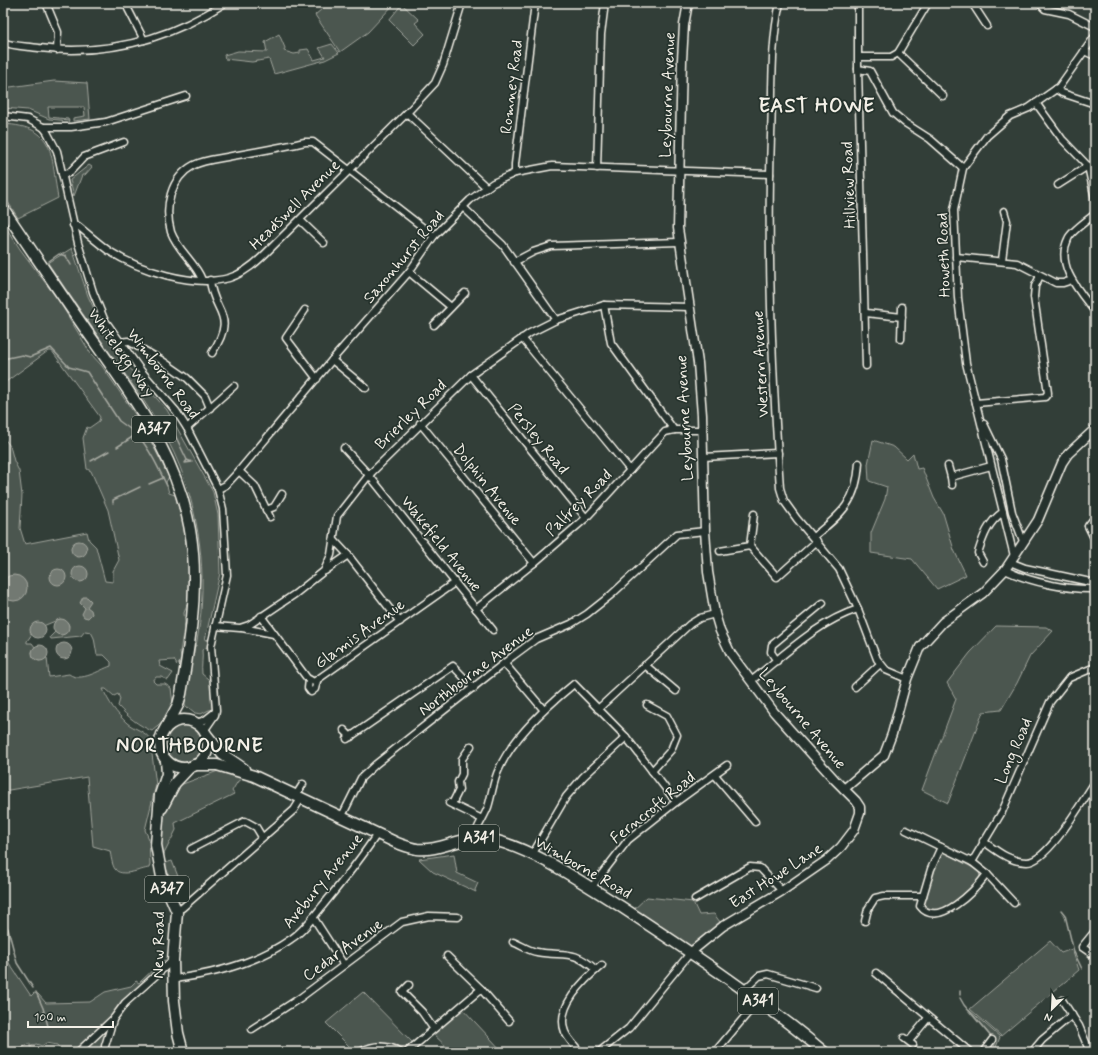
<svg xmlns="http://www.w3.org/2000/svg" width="1098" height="1055" viewBox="0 0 1098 1055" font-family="Mynerve,sans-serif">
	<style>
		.green { fill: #4c564f; stroke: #a0a49c; fill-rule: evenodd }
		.water { fill: #727972; stroke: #a6a9a1 }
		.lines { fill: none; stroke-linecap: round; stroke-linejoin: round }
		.stream { stroke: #a6a9a1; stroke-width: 1.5 }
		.minor-casing { stroke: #f4f1e8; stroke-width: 9 }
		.tertiary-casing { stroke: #f4f1e8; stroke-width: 11 }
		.primary-casing { stroke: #f4f1e8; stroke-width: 13 }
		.minor { stroke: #26332d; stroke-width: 6 }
		.tertiary { stroke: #26332d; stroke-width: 8 }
		.primary { stroke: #26332d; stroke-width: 10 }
		.labels { text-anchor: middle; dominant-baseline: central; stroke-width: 3.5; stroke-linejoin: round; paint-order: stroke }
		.shield { fill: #26332d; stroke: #b6b8b0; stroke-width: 1 }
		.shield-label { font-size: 15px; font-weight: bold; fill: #f4f1e8 }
		.street-label { font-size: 16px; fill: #f4f1e8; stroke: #26332d }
		.district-label { font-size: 20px; font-weight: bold; letter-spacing: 1px; fill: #f4f1e8; stroke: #26332d }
	</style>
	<rect width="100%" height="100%" fill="#323e38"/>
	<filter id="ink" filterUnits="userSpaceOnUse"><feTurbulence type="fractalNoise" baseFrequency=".025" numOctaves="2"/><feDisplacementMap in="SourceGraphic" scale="8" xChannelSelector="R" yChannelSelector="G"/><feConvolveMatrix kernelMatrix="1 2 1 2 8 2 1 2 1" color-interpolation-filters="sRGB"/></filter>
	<g filter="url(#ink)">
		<!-- green -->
		<g class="green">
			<path d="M329,3H395L368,32L340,52L315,15Z"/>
			<path d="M402,4L419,20L415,23L425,34L414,45L389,20Z"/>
			<path d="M279,34L285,48L284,51L294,54L300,53V50L308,49L314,60L325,57L319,48L332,44L339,53L325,60L274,74L269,59L252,62L225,59L224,55L238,51L267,52L265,42Z"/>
			<path d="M54,81L87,83L90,119L73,121V118L85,116L84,107H48L49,117L68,119L69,121L49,119L28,110L3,108V88Z"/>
			<path d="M3,124C57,127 50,153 58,198L18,218L3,194Z"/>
			<path d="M89,165L92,167L85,175H82L74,196L70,180Z"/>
			<path d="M3,223L20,249L59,301L91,354L102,366L143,426L169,477L166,482L169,493L175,495L183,522L190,574V596L184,613L185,622L180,652L182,661L177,665L174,660L159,661L160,666L173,673L168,680L161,677H156L153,681L156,684H165L171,688L173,704L163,722L152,731C138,725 128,717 118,706L120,699L118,694L114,696L106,689H103C109,703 116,713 127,723C134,729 145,731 150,739L156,785L145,830L149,839L150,864L149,868C141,869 121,878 115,869C112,865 111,856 110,851L93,846L87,777L3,791V437L10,446L14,461L19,471L22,495L20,528L25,544L87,532L89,540L96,547L105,581L113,582V571L119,560L108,510L91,471L87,469L83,438L87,427L89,428L99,421L100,417L52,351H48L3,384ZM60,619L67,622L69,626L61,635L55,632L50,637L51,639L81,636L85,631L91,632L94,638L97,655H104L111,662V666C99,670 81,683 69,674L49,677L47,658L39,661L34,658L32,652L35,647L32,643H27V641L32,634L31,631Z"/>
			<path d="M72,248L88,296L109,341L133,372L167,410L213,492L218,515L220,573L205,640L209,639V646L202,650C203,658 201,665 202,674L213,683V710H209L201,714L195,713L188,707L186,708L184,701L194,646H196C208,587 202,523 180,467C165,429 141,396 117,363C94,330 71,297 48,263Z"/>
			<path d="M873,440L894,447L907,459L913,453L917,469L922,468L934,498L943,513L954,550L966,575L937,589L912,559L871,553V533L885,499L887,487L869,481L868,464Z"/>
			<path d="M996,626L1046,627L1053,631L1030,656L1017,683L1001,710L983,712L948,803L922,790L956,699L947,683L970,653Z"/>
			<circle cx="184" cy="744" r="20"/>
			<path d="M218,771L239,777L241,780L238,781L232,791L234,794L175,823L176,830L163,856L165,863L172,861L184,892L178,895L161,857V833L165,809L180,785Z"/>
			<path d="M943,852L979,871L980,878L973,888L942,910L929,911L922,905L934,869Z"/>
			<path d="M454,854L457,873L478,883L475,890L476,892L433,872L419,859Z"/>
			<path d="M647,897L693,902L699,915L714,914L723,926L691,952L630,913Z"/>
			<path d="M3,935L9,963L31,996L34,993L38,994L46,1003L90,1002L105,992L131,986L136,981L139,983L161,962L165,960L168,961L147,981L107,1027L108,1035L105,1043L96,1052H63L57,1045L46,1043L42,1046L36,1044L30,1047V1043L16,1052H3Z"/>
			<path d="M1050,941L1061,953L1072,949L1079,970L1001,1036L970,1009Z"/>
			<path d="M363,992L414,1044L407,1052L381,1046L355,1052L326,1023Z"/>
			<path d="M461,1007L503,1052H452L430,1031Z"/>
			<path d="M969,1010L1000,1037L995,1050L993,1049L996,1042Z"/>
		</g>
		<!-- water -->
		<g class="water">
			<circle cx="79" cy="549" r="8"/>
			<circle cx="80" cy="574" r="8"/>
			<circle cx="58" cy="577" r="8"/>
			<circle cx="14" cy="588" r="13"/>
			<path d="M83,597H87L91,601L87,607L91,610L92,614L88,618L84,617L82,614L85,608L80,603Z"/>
			<circle cx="61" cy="627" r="8"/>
			<circle cx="38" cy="630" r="8"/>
			<circle cx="64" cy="651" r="8"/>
			<circle cx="40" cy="653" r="8"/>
		</g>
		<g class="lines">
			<!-- stream -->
			<g class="stream">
				<path d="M49,261L59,254L66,256L71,265"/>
				<path d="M3,359L22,355L30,357L51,348L69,367L87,372L119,421L137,434L117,447"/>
				<path d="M137,434C150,450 158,467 167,486"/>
				<path d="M175,435L187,460L185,463L192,462L187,460"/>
				<path d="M91,461L109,451"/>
				<path d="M149,484L163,478"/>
				<path d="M113,503V500L140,487"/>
				<path d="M1061,910L1065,915L1074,952L1082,969"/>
				<path d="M3,921L8,929L17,963L33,988"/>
				<path d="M960,991V995"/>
				<path d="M36,992L43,1008L48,1026"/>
				<path d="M960,998L964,1005L992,1038"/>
			</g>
			<!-- minor casing -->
			<g class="minor-casing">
				<g id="minor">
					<path d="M46,3L58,32L57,50"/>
					<path d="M125,3L144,40"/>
					<path d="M780,3C770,46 773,92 771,136C767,253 772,371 780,488L784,501L797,519L839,569L858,609L877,659L886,670L907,679"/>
					<path d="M858,3V69L866,366"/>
					<path d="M972,3L987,26"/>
					<path d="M1039,3L1045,9L1069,14L1095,27"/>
					<path d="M3,42C14,47 28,46 39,48C107,56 168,40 225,3"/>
					<path d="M1084,51L1095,56"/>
					<path d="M898,53L943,96"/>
					<path d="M859,57H891L898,53L928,3"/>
					<path d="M858,69L870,71L893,113L905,123L930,139L963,168"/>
					<path d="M1056,89L1062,93L1095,104"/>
					<path d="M1036,103L1062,139L1088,166L1095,199"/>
					<path d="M407,113L486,187"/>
					<path d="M3,116L28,119L43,127L47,132L57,151L78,243L93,292L104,319L142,372L176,411L187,428L218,489L223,509L227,575L211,646L216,710L215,715L204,731"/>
					<path d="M43,127H71L106,122L186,96"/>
					<path d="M597,168L601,34L605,3"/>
					<path d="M515,173V164L535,3"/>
					<path d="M62,174L69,173L84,157L124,142"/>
					<path d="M1058,185L1088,166"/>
					<path d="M463,207L503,245L556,320"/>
					<path d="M1095,214C1088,220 1071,231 1068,239C1055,266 1080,292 1095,312"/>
					<path d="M300,220L324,243"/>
					<path d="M73,225L78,226C88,234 98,243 109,251C139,270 193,288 229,278C243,274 256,263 266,253L407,113L435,83L443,65L462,3"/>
					<path d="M956,257L1017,263L1056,283H1063L1072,280"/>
					<path d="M1002,260L1007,221L1004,211"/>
					<path d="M514,262L533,252L551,246L679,242"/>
					<path d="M409,272L451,307"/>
					<path d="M202,280C196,263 178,251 171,232C164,207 170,178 194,165C204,160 216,159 227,157C253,152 279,148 305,142H313L434,236"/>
					<path d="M210,280C213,314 238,313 212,353"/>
					<path d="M604,305L611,343L674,430"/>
					<path d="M305,310L286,338L317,379"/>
					<path d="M866,313L902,317"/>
					<path d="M434,325L465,293"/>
					<path d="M522,338L630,470"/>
					<path d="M901,339L902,307"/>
					<path d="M119,342L128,341L161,360L187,378L205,396L210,408"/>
					<path d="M332,360L366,388"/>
					<path d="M471,375L586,518"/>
					<path d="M976,403L1045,397L1048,393L1034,297L1035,286L1040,276"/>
					<path d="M420,423L534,563"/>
					<path d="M984,424L1001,459L1012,512L1023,541"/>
					<path d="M187,428L234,386"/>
					<path d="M344,448L369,475L493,630"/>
					<path d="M703,457L778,453"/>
					<path d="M948,466L951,477"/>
					<path d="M239,471L255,486L270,517"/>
					<path d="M952,485L951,477L991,466"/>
					<path d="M218,489L226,485L239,471L332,360L409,272L434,236L470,200L493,183L515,173L552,166L770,174"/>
					<path d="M266,510L274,507L282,494"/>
					<path d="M1095,517L1088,526L1095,540"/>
					<path d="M813,537C842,514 857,501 859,463"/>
					<path d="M334,540L348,555"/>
					<path d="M750,546L754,514"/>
					<path d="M720,551L750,546L777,577L817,541"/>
					<path d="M1014,556L966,363L958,298L954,210L963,168L987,136L1010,116L1029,108L1059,87L1095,36"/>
					<path d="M983,562L978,553C983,537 988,522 1003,512"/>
					<path d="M1010,562L1025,568L1095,583"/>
					<path d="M1005,570C1030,582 1067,590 1095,589"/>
					<path d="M325,571L348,555L400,622"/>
					<path d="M476,609L534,563L586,518L665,432L674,430H702"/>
					<path d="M261,616L307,678L314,682L454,583"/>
					<path d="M215,626L240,628L249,625L295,594L324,571L331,555L337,516L369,475L471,375L530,333L556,320L604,305L690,307"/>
					<path d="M242,628L274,634"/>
					<path d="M777,661L771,652L772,645L823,603"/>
					<path d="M504,663L543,709"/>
					<path d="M645,665L676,691"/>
					<path d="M309,680L308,688L311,692L315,689L317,681"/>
					<path d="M751,681C784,655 817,622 858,609"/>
					<path d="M855,687L880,664"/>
					<path d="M647,705L667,716L677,735L671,750L652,771"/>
					<path d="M598,709L690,624L700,618L715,614"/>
					<path d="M196,723L205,720L214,713"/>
					<path d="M344,730L351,737"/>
					<path d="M347,739L453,666L474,688"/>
					<path d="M715,775L755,822"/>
					<path d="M296,795L303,784"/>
					<path d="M449,803L482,819"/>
					<path d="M452,804L459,790L458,782L462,774V759L471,746"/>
					<path d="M342,816L361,778L376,764L513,656L536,639L571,624L587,614L611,595L677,534L705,531"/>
					<path d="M906,830L972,862L987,874L1014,903"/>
					<path d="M474,838C477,826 484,818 488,807C492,795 493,781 499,769C513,737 547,706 574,684L626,737L676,802"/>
					<path d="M983,841C997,851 1010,862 1027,862C1048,862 1083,800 1095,782"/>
					<path d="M941,847L931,869L920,906C938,930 976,889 987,874"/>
					<path d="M191,849L245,821L256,827L262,837"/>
					<path d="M532,855L566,797L583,777L626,737"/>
					<path d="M972,862L1002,812L1050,702L1069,678L1095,667"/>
					<path d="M591,888L628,840L676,802L727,765"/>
					<path d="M695,899L750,867L760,868L782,891"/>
					<path d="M182,908L294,810L302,797"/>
					<path d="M313,917L344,965"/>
					<path d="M865,921L868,909L875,898L884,896H923"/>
					<path d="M1095,931L1082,947L1095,956"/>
					<path d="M513,942C521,945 529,951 537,952C564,957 572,948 596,970"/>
					<path d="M447,956L481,989"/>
					<path d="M876,973L970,1052"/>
					<path d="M174,979C214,974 257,963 291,939C304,931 314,916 324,904C343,881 361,859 377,834"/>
					<path d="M409,985L402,992L422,1012L433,1028"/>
					<path d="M744,990L759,976L768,974L816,988"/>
					<path d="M1062,1000L1079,1026L1090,1052"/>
					<path d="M252,1029L300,998L402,922L429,916L458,917"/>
					<path d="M904,1038L913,1045"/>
					<path d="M909,1041L928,1018"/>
					<path d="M105,1046L113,1020"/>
					<path d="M78,1052L114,1018L125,1003L173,960"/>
					<path d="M360,1052C375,1044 387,1045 402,1052"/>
					<path d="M407,1052L481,989L509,1021"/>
					<path d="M580,1052C575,1046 568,1039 565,1032C555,1007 585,979 602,965"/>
					<path d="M599,1052L629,1028L691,952"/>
					<path d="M715,1052L758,1001"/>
					<path d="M983,1052L992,1040"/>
					<path d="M1032,1052L1042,1040L1072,1015"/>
				</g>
			</g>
			<!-- tertiary casing -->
			<g class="tertiary-casing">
				<g id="tertiary">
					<path d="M688,3L684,25L682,60L678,228L698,363L702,415L705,531L708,572L715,614L720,631L731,654L774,712L835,780L856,801L860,807V813L854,830L841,847L827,860L782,891L723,926L691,952"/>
					<path d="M844,789L884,755L892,734L907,679L920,647L943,622L983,593L1005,570L1038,520L1062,463L1068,454L1095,429"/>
				</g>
			</g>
			<!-- primary casing -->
			<g class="primary-casing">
				<g id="primary">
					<path d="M3,208C31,250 59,291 88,333C136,401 186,467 193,553C197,601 189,647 181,694L178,705L165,729"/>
					<circle cx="184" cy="744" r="24"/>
					<path d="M206,734L222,754L244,769"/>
					<path d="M166,760L167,774L160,795L156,845L162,877L177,912L173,960L174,1001L178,1033L183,1052"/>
					<path d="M194,765H217L254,776L397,843C403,845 410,848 417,849C443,852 466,832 494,840C539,852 581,882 620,906C690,952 760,998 824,1052"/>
					<path d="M162,808L175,783L190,767"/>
				</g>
			</g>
			<!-- minor -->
			<use href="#minor" class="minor"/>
			<!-- tertiary -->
			<use href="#tertiary" class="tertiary"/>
			<!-- primary -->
			<use href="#primary" class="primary"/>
		</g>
	</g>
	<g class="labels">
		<!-- shield labels -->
		<g class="shield">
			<rect x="132" y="416" width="44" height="26" rx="3"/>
			<rect x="459" y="825" width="40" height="26" rx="3"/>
			<rect x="145" y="876" width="44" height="26" rx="3"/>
			<rect x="738" y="988" width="40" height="26" rx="3"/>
		</g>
		<g class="shield-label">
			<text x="154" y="429">A347</text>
			<text x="479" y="838">A341</text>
			<text x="167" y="889">A347</text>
			<text x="758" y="1001">A341</text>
		</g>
		<!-- street labels -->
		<g class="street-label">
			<text transform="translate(512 87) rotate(-83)">Romney Road</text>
			<text transform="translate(668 95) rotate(-88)">Leybourne Avenue</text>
			<text transform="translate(849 185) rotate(-92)">Hillview Road</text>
			<text transform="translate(295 205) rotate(-45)">Headswell Avenue</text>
			<text transform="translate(944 255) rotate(-92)">Howeth Road</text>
			<text transform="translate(404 257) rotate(-50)">Saxonhurst Road</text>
			<text transform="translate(121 353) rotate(55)">Whitelegg Way</text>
			<text transform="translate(761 364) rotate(-93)">Western Avenue</text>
			<text transform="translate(163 374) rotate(53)">Wimborne Road</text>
			<text transform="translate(411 415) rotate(-44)">Brierley Road</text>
			<text transform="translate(685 418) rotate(-93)">Leybourne Avenue</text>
			<text transform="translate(538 439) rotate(51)">Persley Road</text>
			<text transform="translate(487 485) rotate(51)">Dolphin Avenue</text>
			<text transform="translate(579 503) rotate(-45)">Palfrey Road</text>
			<text transform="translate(441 544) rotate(51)">Wakefield Avenue</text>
			<text transform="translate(360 634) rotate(-36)">Glamis Avenue</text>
			<text transform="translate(476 671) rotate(-37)">Northbourne Avenue</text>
			<text transform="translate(802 719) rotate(50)">Leybourne Avenue</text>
			<text transform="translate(1014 751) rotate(-67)">Long Road</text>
			<text transform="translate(653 808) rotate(-39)">Ferncroft Road</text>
			<text transform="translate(583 868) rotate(30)">Wimborne Road</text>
			<text transform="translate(776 876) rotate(-33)">East Howe Lane</text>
			<text transform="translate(323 881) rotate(-51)">Avebury Avenue</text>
			<text transform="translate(159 945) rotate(-89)">New Road</text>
			<text transform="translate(343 950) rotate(-36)">Cedar Avenue</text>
		</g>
		<!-- district labels -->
		<g class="district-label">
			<text x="817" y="106">EAST HOWE</text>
			<text x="190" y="746">NORTHBOURNE</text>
		</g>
	</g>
	<!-- margin -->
	<rect width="1098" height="1055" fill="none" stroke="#26332d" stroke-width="16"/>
	<rect x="8" y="8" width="1082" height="1039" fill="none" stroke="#f4f1e8" stroke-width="1.5" filter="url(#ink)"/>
	<!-- north arrow -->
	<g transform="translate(1052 1009) rotate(204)" stroke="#26332d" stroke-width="3" paint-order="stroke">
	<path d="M0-3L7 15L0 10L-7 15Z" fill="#f4f1e8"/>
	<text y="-6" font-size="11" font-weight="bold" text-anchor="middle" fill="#f4f1e8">N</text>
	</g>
	<!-- scale -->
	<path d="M28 1021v6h85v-6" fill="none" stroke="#f4f1e8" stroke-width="2"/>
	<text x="34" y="1021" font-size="12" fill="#f4f1e8" stroke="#26332d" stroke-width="3" paint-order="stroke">100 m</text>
</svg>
